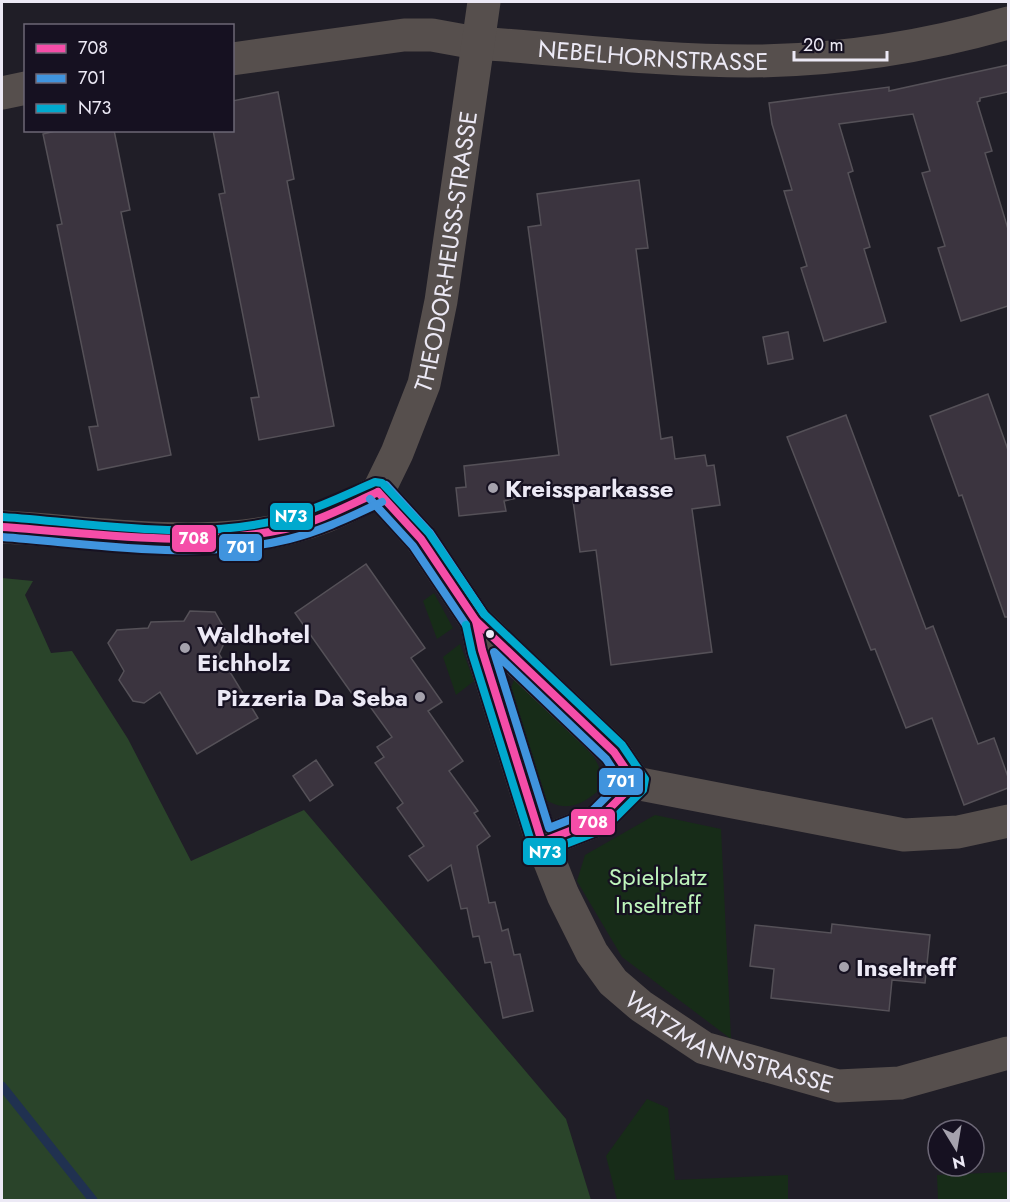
<svg xmlns="http://www.w3.org/2000/svg" width="1010" height="1202" viewBox="0 0 1010 1202" font-family="Jost,sans-serif">
	<style>
		.green { fill: #172c18 }
		.forest { fill: #2a442a }
		.lines { fill: none; stroke-linecap: round; stroke-linejoin: round }
		.stream { stroke: #203150; stroke-width: 9 }
		.building { fill: #3b343f; stroke: #555158; stroke-width: 1.5 }
		.minor { stroke: #564f4d; stroke-width: 33 }
		.bus-1-casing { stroke: #161121; stroke-width: 12 }
		.bus-2-casing { stroke: #161121; stroke-width: 12 }
		.bus-3-casing { stroke: #161121; stroke-width: 12 }
		.bus-1 { stroke: #f54da8; stroke-width: 8 }
		.bus-2 { stroke: #4094de; stroke-width: 8 }
		.bus-3 { stroke: #00a9ce; stroke-width: 8 }
		.poi-dot { fill: #a5a2ad; stroke: #161121; stroke-width: 2 }
		.bus-dot { fill: #ece9f5; stroke: #161121; stroke-width: 2 }
		.labels { text-anchor: middle; dominant-baseline: central; stroke-width: 4.5; stroke-linejoin: round; paint-order: stroke }
		.street-label { font-size: 24px; fill: #ece9f5; stroke: #161121 }
		.poi-label { font-size: 24px; font-weight: bold; fill: #ece9f5; stroke: #161121; text-anchor: start }
		.park-label { font-size: 24px; fill: #bef4bb; stroke: #161121 }
		.line-badge { stroke: #161121; stroke-width: 2 }
		.badge-label { font-size: 16px; text-anchor: middle; font-weight: bold; fill: #fff }
	</style>
	<rect width="100%" height="100%" fill="#201e27"/>
	<!-- green -->
	<g class="green">
		<path d="M434,593L453,628L437,639L423,601Z"/>
		<path d="M460,644L474,681L456,695L443,657Z"/>
		<path d="M519,677L594,757L599,767L598,791C576,810 559,812 537,793L510,691L514,680Z"/>
		<path d="M655,815L721,829L731,1039L622,957L577,881L585,855Z"/>
		<path d="M647,1099L668,1108L675,1180L788,1175V1200H617L606,1156Z"/>
		<path d="M1008,1172V1200H938L937,1175Z"/>
	</g>
	<!-- forest -->
	<path class="forest" d="M2,578L33,581L25,595L51,653L72,651L128,739L191,861L304,810L566,1119L591,1200H2Z"/>
	<g class="lines">
		<!-- stream -->
		<path class="stream" d="M2,1086L93,1200"/>
	</g>
	<!-- building -->
	<g class="building">
		<path d="M1008,65V92L980,98V101L977,102L992,151L985,153L1008,229V306L961,321L938,248L945,246L922,173L930,171L913,114L839,124L853,171L848,173L870,247L864,249L886,322L824,341L801,268L807,266L784,191L792,190L772,124L769,103L889,87V91Z"/>
		<path d="M278,92L294,179L287,181L334,426L259,440L251,398L259,397L219,194L225,193L213,130H232V101Z"/>
		<path d="M59,130H114L130,210L121,212L171,455L98,470L89,427L98,426L57,225L62,224L43,134Z"/>
		<path d="M639,180L648,248L636,249L661,439L672,437L675,459L705,455L707,466L714,465L720,505L692,509L712,652L611,665L596,550L580,552L571,486L504,501L506,511L459,516L456,488L466,487L464,466L559,455L528,227L541,225L537,194Z"/>
		<path d="M788,332L793,359L768,364L763,337Z"/>
		<path d="M988,394L1008,450V617H1005L962,495L959,496L930,416Z"/>
		<path d="M846,415L926,629L933,626L978,744L994,738L1008,777V788L964,805L932,718L906,728L875,649L871,650L787,437Z"/>
		<path d="M366,564L425,648L411,658L442,702L428,711L463,761L449,771L478,811L474,813L490,836L477,846L489,903L495,902L502,931L508,929L514,955L520,954L533,1011L503,1018L491,962L485,963L479,936L473,937L467,908L461,909L451,865L428,881L409,856L424,846L397,808L403,803L375,763L384,757L377,747L392,737L361,694L355,698L295,613Z"/>
		<path d="M190,611L215,612L228,635L219,654L258,718L197,754L160,692L144,703L133,701L119,680L124,671L108,643L117,630L148,628L151,622L184,621Z"/>
		<path d="M316,760L333,785L310,801L293,776Z"/>
		<path d="M832,924L930,935L925,983L892,980L889,1011L771,998L774,969L750,966L755,925L831,933Z"/>
	</g>
	<g class="lines">
		<!-- minor -->
		<g class="minor">
			<path id="s1" d="M232,59L404,35H432L476,43C566,49 658,61 748,61C837,61 924,47 1008,23"/>
			<path d="M2,93L26,88"/>
			<path d="M378,492L421,539L476,621L614,752L635,783L904,835L958,832L1008,821"/>
			<path id="s2" d="M378,492L397,453L424,384L441,301L484,2"/>
			<path d="M2,527C103,532 226,556 324,517C342,510 360,500 378,492"/>
			<path id="s3" d="M476,621L482,650L542,842L563,895L592,953L613,982L641,1006L704,1048L838,1086L900,1083L1008,1053"/>
			<path d="M542,842L598,820L635,783"/>
		</g>
		<!-- bus-1 casing -->
		<g class="bus-1-casing">
			<g id="bus-1">
				<path d="M378,492L421,539L476,621"/>
				<path d="M2,527C95,533 192,549 285,529C318,522 347,506 378,492"/>
				<path d="M476,621L614,752L635,783L598,820L542,842L482,650Z"/>
			</g>
		</g>
		<!-- bus-2 casing -->
		<g class="bus-2-casing">
			<g id="bus-2">
				<path d="M386,485L429,532"/>
				<path d="M370,499L413,546L466,625"/>
				<path d="M430,533L484,614"/>
				<path d="M2,537C96,544 196,562 289,539C322,531 352,516 382,502"/>
				<path d="M494,652L606,759L621,782L592,811L549,828Z"/>
			</g>
		</g>
		<!-- bus-3 casing -->
		<g class="bus-3-casing">
			<path id="bus-3" d="M3,517C94,523 195,543 286,518C317,509 345,495 375,482L382,483L429,533L484,614L622,745L645,779L643,790L604,829L545,852L533,848L472,653L466,625"/>
		</g>
		<!-- bus-1 -->
		<use href="#bus-1" class="bus-1"/>
		<!-- bus-2 -->
		<use href="#bus-2" class="bus-2"/>
		<!-- bus-3 -->
		<use href="#bus-3" class="bus-3"/>
	</g>
	<!-- markers -->
	<g class="poi-dot">
		<circle cx="493" cy="488" r="6"/>
		<circle cx="185" cy="648" r="6"/>
		<circle cx="420" cy="697" r="6"/>
		<circle cx="844" cy="967" r="6"/>
	</g>
	<circle class="bus-dot" cx="490" cy="634" r="5"/>
	<g class="labels">
		<!-- street labels -->
		<g class="street-label">
			<text stroke="none"><textPath href="#s1" startOffset="424">NEBELHORNSTRASSE</textPath></text>
			<text stroke="none"><textPath href="#s2" startOffset="252">THEODOR-HEUSS-STRASSE</textPath></text>
			<text stroke="none"><textPath href="#s3" startOffset="522">WATZMANNSTRASSE</textPath></text>
		</g>
		<!-- poi labels -->
		<g class="poi-label">
			<text x="505" y="488">Kreissparkasse</text>
			<text x="197" y="634">Waldhotel<tspan x="197" dy="28">Eichholz</tspan></text>
			<text x="408" y="697" text-anchor="end">Pizzeria Da Seba</text>
			<text x="856" y="967">Inseltreff</text>
		</g>
		<!-- park labels -->
		<g class="park-label">
			<text x="658" y="876">Spielplatz<tspan x="658" dy="28">Inseltreff</tspan></text>
		</g>
	</g>
	<g class="line-badge">
		<rect x="269" y="502" width="45" height="29" rx="6" fill="#00a9ce"/>
		<rect x="171" y="524" width="46" height="29" rx="6" fill="#f54da8"/>
		<rect x="218" y="533" width="45" height="29" rx="6" fill="#4094de"/>
		<rect x="598" y="767" width="46" height="29" rx="6" fill="#4094de"/>
		<rect x="570" y="808" width="46" height="28" rx="6" fill="#f54da8"/>
		<rect x="522" y="837" width="45" height="29" rx="6" fill="#00a9ce"/>
	</g>
	<g class="badge-label">
		<text x="291" y="522">N73</text>
		<text x="194" y="544">708</text>
		<text x="241" y="553">701</text>
		<text x="621" y="787">701</text>
		<text x="593" y="828">708</text>
		<text x="545" y="858">N73</text>
	</g>
	<!-- border -->
	<rect width="1010" height="1202" fill="none" stroke="#ece9f5" stroke-width="6"/>
	<!-- legend -->
	<rect x="24" y="24" width="210" height="108" fill="#161121" stroke="#6c6776" stroke-width="1.5"/>
	<rect x="36" y="44" width="30" height="9" fill="#f54da8" stroke="#6c6776" stroke-width="1.5"/>
	<text x="78" y="54" font-size="18" fill="#ece9f5">708</text>
	<rect x="36" y="74" width="30" height="9" fill="#4094de" stroke="#6c6776" stroke-width="1.5"/>
	<text x="78" y="84" font-size="18" fill="#ece9f5">701</text>
	<rect x="36" y="104" width="30" height="9" fill="#00a9ce" stroke="#6c6776" stroke-width="1.5"/>
	<text x="78" y="114" font-size="18" fill="#ece9f5">N73</text>
	<!-- north arrow -->
	<g transform="translate(956 1148) rotate(169)"><circle r="28" fill="#161121" stroke="#6c6776" stroke-width="1.5"/>
	<path d="M0-4.5L10 22L0 15L-10 22Z" fill="#a5a2ad"/>
	<text y="-9" font-size="16" font-weight="bold" text-anchor="middle" fill="#ece9f5">N</text>
	</g>
	<!-- scale -->
	<path d="M794 51v9h93v-9" fill="none" stroke="#ece9f5" stroke-width="3"/>
	<text x="803" y="51" font-size="18" fill="#ece9f5" stroke="#161121" stroke-width="4.5" paint-order="stroke">20 m</text>
</svg>
